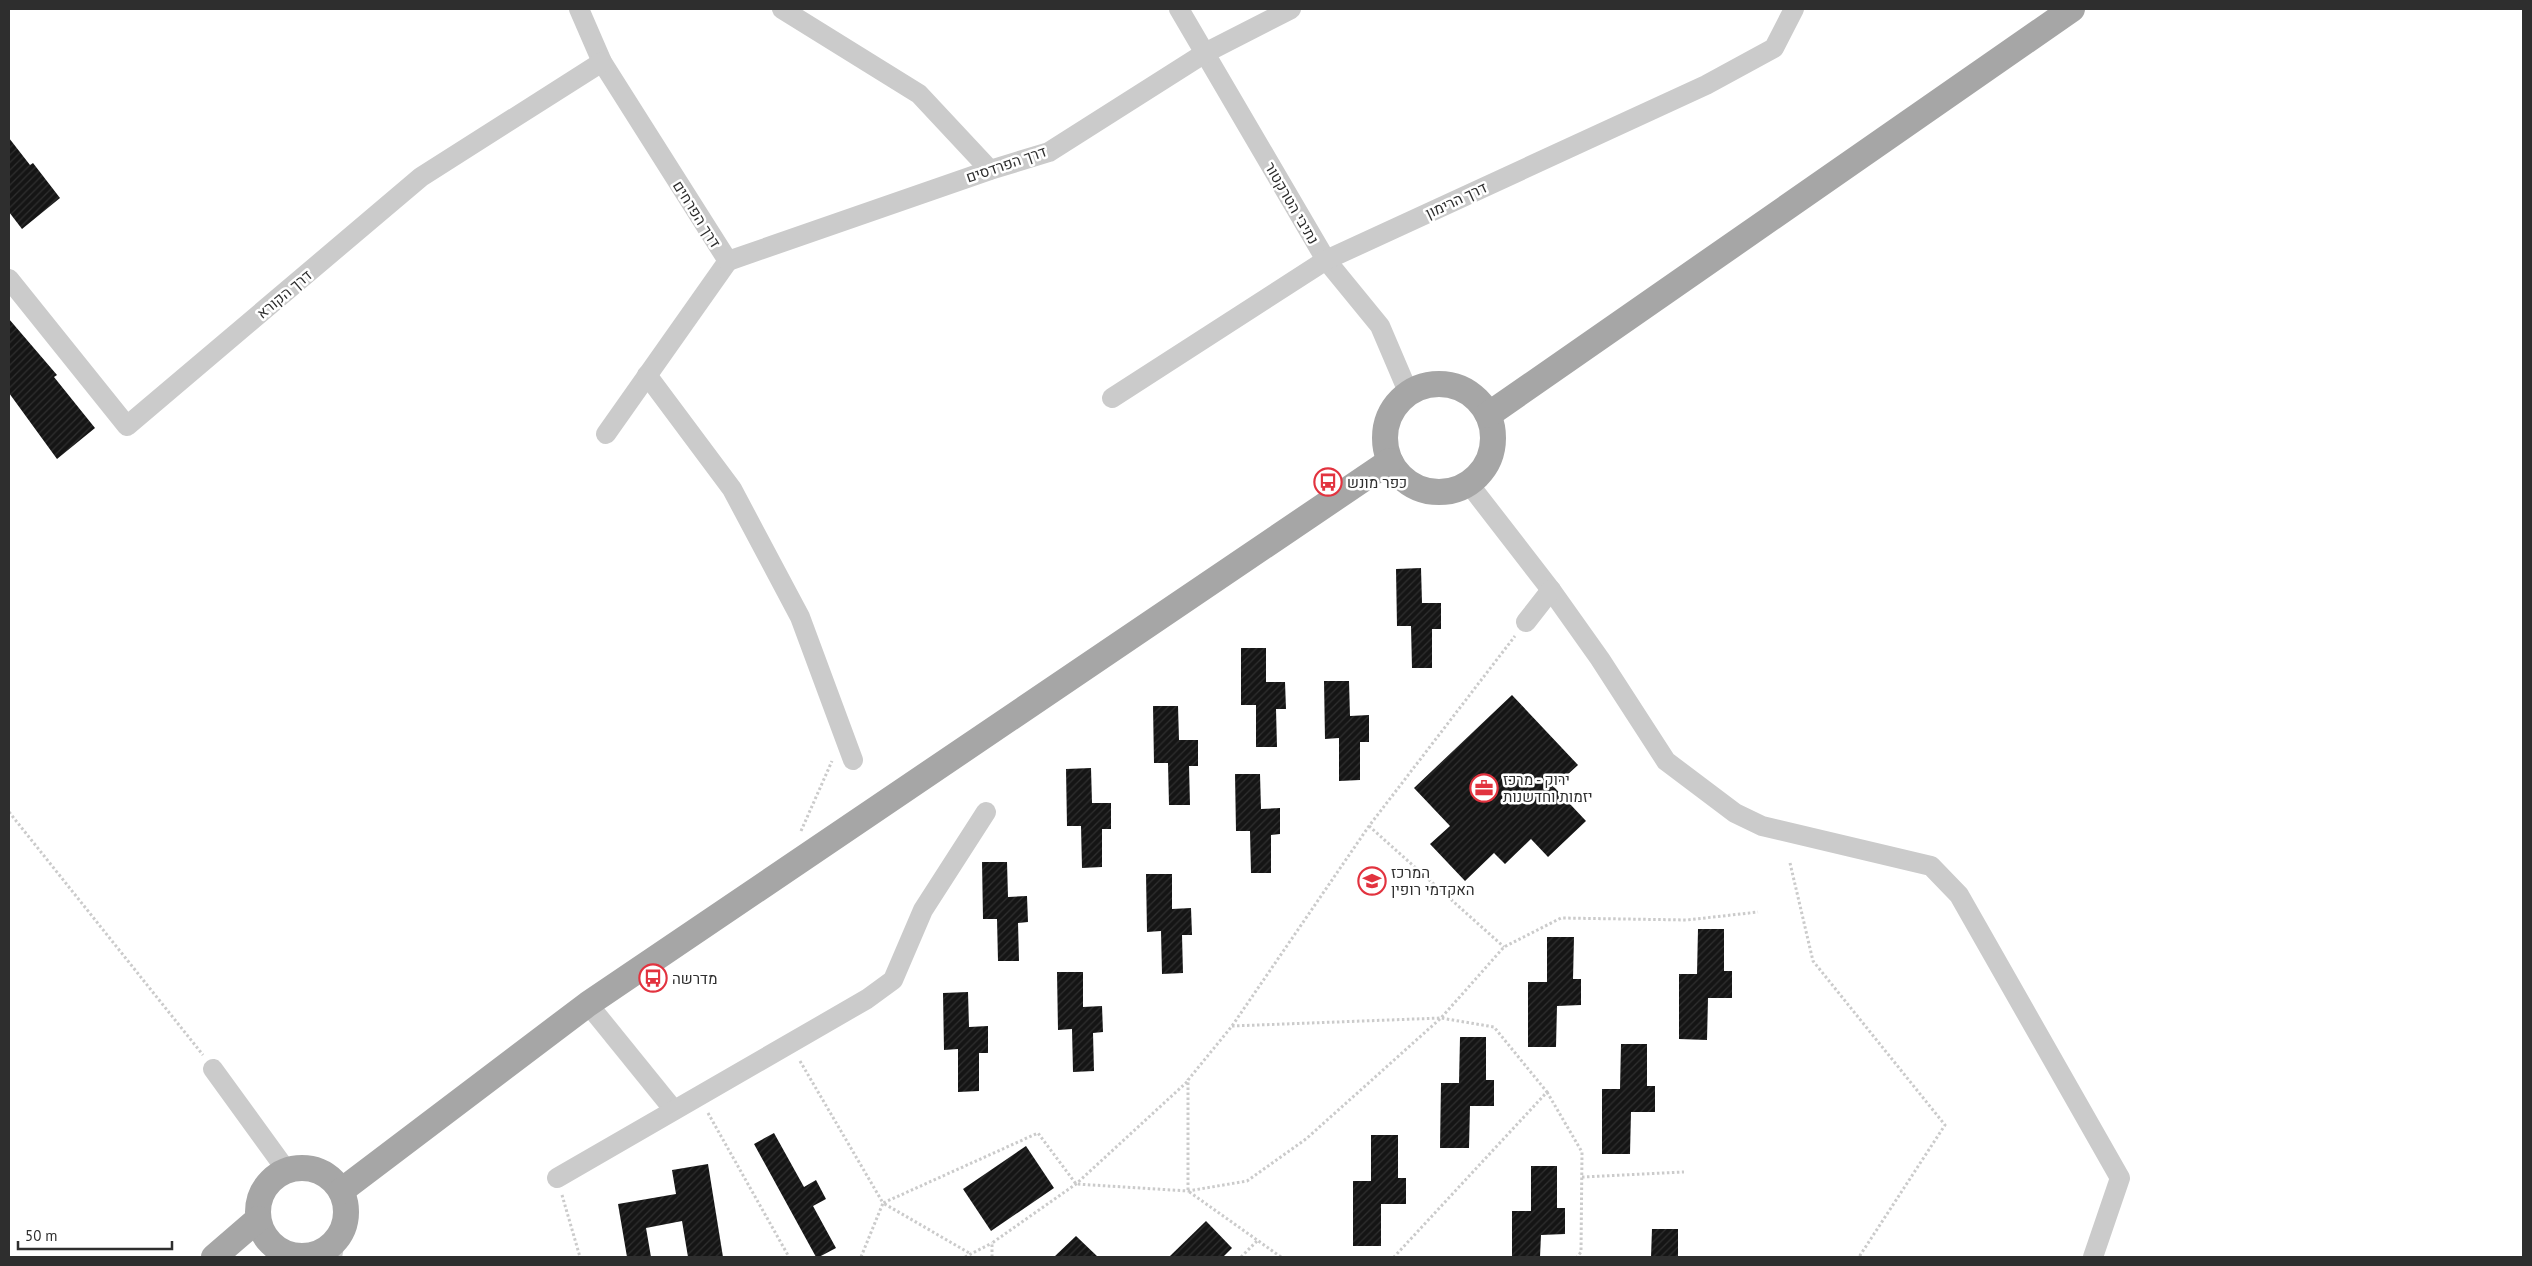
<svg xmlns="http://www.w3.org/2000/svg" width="2532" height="1266" viewBox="0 0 2532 1266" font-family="'PT Sans',Heebo,sans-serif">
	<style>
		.building { fill: url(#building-hatch) }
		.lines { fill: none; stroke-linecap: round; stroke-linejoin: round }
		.path { stroke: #cbcbcb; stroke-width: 3; stroke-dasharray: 2.5 2.5; stroke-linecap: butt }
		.minor { stroke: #cbcbcb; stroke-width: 20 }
		.major { stroke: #a6a6a6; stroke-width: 26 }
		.labels { text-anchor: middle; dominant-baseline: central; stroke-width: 5; stroke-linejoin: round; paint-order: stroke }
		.street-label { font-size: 15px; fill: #2e2e2e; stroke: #fff }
		.poi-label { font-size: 15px; fill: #2e2e2e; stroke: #fff; text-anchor: start }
	</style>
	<defs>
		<pattern id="building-hatch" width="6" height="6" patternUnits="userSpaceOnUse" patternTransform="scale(1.25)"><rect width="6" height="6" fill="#151515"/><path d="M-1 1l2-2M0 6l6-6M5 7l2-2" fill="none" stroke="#2f2f2f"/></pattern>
	</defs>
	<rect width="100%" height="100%" fill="#fff"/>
	<!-- building -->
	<g class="building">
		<path d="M9,138L30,165L33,163L60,198L22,229L9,212Z"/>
		<path d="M9,319L57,375L54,377L95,428L57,459L9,393Z"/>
		<path d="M1421,568L1422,603H1441V629H1432V668H1412L1411,626H1397L1396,569Z"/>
		<path d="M1241,648H1266V682H1285L1286,709H1276L1277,747H1256V705H1241Z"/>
		<path d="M1324,681H1349L1350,716L1369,715V742H1360V780L1339,781V738L1325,739Z"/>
		<path d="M1512,695L1578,765L1554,787L1586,821L1548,857L1531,839L1505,864L1494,853L1465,881L1430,844L1450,826L1414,788Z"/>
		<path d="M1153,706H1178L1179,740H1198V766H1189L1190,805H1169L1168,763H1154Z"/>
		<path d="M1091,768L1092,803H1111V829H1102V867L1082,868L1081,826H1067L1066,769Z"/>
		<path d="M1235,774H1260L1261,809L1280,808V834L1271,835V873H1251L1250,831H1236Z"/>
		<path d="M982,862H1007L1008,897L1027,896L1028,922L1018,923L1019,961H998L997,919H983Z"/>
		<path d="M1146,874H1172V909L1191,908L1192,935H1182L1183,973L1162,974L1161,931L1147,932Z"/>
		<path d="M1698,929H1724V971H1732V998H1708L1707,1040L1679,1039V974H1697Z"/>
		<path d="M1547,937H1574L1573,979H1581V1005L1557,1006L1556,1047H1528V982H1547Z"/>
		<path d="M1057,972H1083V1007L1102,1006L1103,1032L1093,1033L1094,1071L1073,1072L1072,1029L1058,1030Z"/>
		<path d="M968,992L969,1027L988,1026V1053H979V1091L958,1092V1049L944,1050L943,993Z"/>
		<path d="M1460,1037H1486V1080H1494V1106H1470L1469,1148H1440L1441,1083H1459Z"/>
		<path d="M1621,1044H1647V1086H1655V1112H1631L1630,1154H1602V1089H1620Z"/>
		<path d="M774,1133L804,1187L816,1180L826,1199L813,1206L836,1248L819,1257H816L754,1144Z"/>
		<path d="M1371,1135H1398V1178H1406V1204H1381V1246H1353V1181H1371Z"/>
		<path d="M1026,1146L1054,1188L991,1231L963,1189Z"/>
		<path d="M708,1164L723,1257H688L682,1221L646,1228L651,1257H627L618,1204L676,1194L672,1170Z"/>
		<path d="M1531,1166H1557V1208H1565V1234L1541,1235L1540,1257H1512V1211H1531Z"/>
		<path d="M1206,1221L1232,1248L1223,1257H1169Z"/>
		<path d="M1652,1229H1678V1257H1651Z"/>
		<path d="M1076,1236L1098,1257H1054Z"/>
	</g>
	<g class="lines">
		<!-- path -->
		<g class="path">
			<path d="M9,812L203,1055"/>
			<path d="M1369,826L1504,947"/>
			<path d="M801,831L832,761"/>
			<path d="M1790,863L1813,961L1945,1125L1859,1257"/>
			<path d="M1232,1026L1441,1018L1494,1027L1547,1092L1394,1257"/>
			<path d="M800,1061L883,1203L1038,1133L1076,1184L1188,1191L1247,1181L1306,1139L1441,1018L1504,947L1561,918L1687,920L1758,912"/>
			<path d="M1547,1092L1582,1152L1581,1252L1577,1257"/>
			<path d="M708,1113L789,1257"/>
			<path d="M1582,1177L1684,1172"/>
			<path d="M562,1195L580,1257"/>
			<path d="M861,1257L883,1203L971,1254"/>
			<path d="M965,1257L992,1243"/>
			<path d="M992,1257V1243L1076,1184L1188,1081"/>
			<path d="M1241,1257L1257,1241"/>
			<path d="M1281,1257L1188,1191V1080L1232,1026L1369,826L1515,636"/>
		</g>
		<!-- minor -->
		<g class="minor">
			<path d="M579,9L602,62L728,261L606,434"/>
			<path d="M782,9L919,94L990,170"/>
			<path d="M1179,9L1326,260L1380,326L1409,394"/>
			<path d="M728,261L990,170L1049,152L1205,53L1291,9"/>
			<path d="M9,279L127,426L421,177L602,62"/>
			<path d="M647,375L732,489L800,617L853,760"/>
			<path d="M1112,398L1326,260L1706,85L1774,48L1794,9"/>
			<path d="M1469,484L1551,590L1600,659L1666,761L1735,813L1762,826L1931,866L1959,895L2120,1178L2093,1257"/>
			<path d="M1526,622L1551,590"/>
			<path d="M588,1004L673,1109"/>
			<path d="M213,1069L287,1171"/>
			<path d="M557,1178L867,999L893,980L923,910L986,812"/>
			<path d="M313,1255L314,1257"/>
			<path d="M332,1257L335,1241"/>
		</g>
		<!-- major -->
		<g class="major">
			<circle cx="1439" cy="438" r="54"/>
			<path d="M1488,415L2072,9"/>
			<circle cx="302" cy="1212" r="44"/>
			<path d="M341,1191L588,1004L1390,461"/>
			<path d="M214,1257L258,1219"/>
		</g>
	</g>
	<!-- icons -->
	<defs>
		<g id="bus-ring" transform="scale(1.4375)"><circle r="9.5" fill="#fff" stroke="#e2333f" stroke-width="1.5"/><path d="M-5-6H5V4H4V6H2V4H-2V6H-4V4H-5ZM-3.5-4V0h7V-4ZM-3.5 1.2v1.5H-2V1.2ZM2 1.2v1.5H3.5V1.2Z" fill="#e2333f"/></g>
		<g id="office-ring" transform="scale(1.4375)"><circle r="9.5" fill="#fff" stroke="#e2333f" stroke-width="1.5"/><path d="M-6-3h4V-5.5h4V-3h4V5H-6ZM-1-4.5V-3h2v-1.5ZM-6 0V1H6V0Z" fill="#e2333f"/></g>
		<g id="university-ring" transform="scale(1.4375)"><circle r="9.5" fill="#fff" stroke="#e2333f" stroke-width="1.5"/><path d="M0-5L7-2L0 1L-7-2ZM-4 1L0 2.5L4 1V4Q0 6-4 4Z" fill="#e2333f"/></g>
	</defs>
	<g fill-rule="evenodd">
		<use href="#bus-ring" x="1328" y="482"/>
		<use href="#office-ring" x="1484" y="788"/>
		<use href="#university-ring" x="1372" y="881"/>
		<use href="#bus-ring" x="653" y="978"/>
	</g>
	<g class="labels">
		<!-- street labels -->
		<g class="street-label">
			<text transform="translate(1006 164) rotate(-19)">דרך הפרדסים</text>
			<text transform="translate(1456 200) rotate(-25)">דרך הרימון</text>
			<text transform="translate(1292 203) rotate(60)">נתיבי הטרקטור</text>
			<text transform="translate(697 214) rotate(58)">דרך הפרחים</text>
			<text transform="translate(284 294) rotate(-40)">דרך הקורא</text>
		</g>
		<!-- poi labels -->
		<g class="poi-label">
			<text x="1347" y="482">כפר מונש</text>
			<text x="1503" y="779">ירוק - מרכז<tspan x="1503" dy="17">יזמות וחדשנות</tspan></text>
			<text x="1391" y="872">המרכז<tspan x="1391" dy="17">האקדמי רופין</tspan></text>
			<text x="672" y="978">מדרשה</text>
		</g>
	</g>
	<!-- border -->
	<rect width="2532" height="1266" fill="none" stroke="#2e2e2e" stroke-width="20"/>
	<!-- scale -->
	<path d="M18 1241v8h154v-8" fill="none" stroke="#2e2e2e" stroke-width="2.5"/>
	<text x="25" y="1241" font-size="15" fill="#2e2e2e" stroke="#ffffff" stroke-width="4" paint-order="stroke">50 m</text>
</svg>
